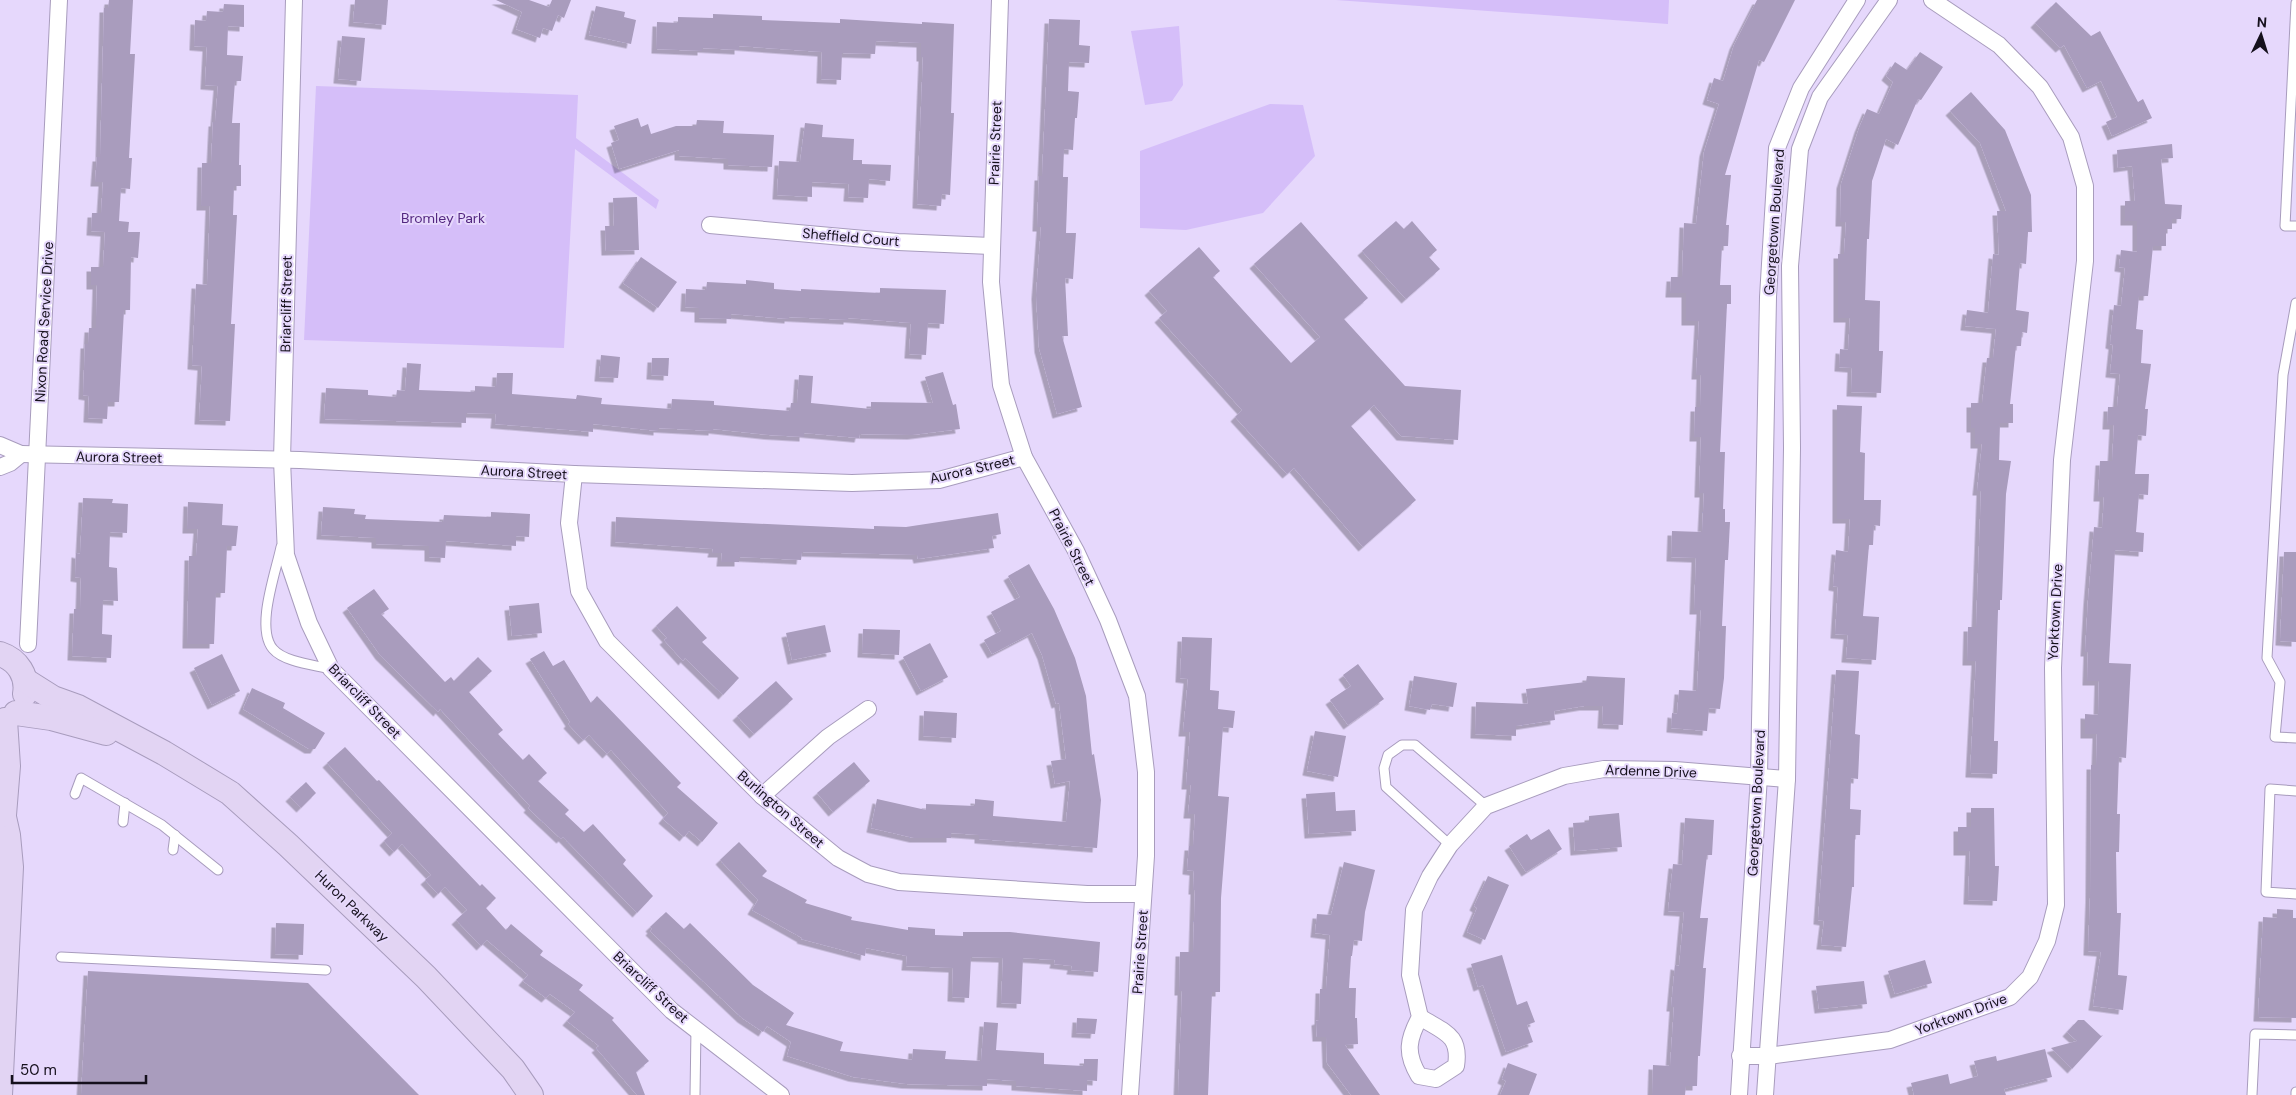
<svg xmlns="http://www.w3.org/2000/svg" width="2296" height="1095" viewBox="0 0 2296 1095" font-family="'DM Sans',sans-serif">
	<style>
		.green { fill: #d5bef9 }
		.building { fill: #a99cbd; filter: url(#shadow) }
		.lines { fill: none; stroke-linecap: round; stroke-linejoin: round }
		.lane-casing { stroke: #a89cbd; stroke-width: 11 }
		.street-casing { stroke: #a89cbd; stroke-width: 18 }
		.secondary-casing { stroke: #a89cbd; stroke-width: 26 }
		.lane { stroke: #fff; stroke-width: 9 }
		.street { stroke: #fff; stroke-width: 16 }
		.secondary { stroke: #e2d4f3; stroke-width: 24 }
		.labels { text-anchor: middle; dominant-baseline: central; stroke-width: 4; stroke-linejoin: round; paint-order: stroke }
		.street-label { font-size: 14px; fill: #15101c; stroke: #e6d8fc }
		.park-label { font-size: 14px; fill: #532780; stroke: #e6d8fc }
	</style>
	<defs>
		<filter id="shadow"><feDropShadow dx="-4.5" dy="4.5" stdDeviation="0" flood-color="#0004"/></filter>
	</defs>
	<rect width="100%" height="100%" fill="#e6d8fc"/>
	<!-- green -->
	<g class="green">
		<path d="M1336,0H1669L1668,24Z"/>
		<path d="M1179,26L1183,85L1172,101L1145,105L1131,31Z"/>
		<path d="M316,86L578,95L576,138L659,200L656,209L575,149L564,348L304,340Z"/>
		<path d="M1270,104L1303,105L1315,156L1263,213L1186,230L1140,228V151Z"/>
	</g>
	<!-- building -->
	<g class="building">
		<path d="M109,0H133L130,54H135L129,158H132L130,189L121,188L119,221L129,222L128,232H140L138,258L131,257L130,310H124L119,402H108L107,419L88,418L89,396L83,395L85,344H88L89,328H96V318L97,285H91V267H103L105,232L91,231L92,213H101L103,182H95L97,157H100L104,8H108Z"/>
		<path d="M355,0H388L386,25L353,22Z"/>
		<path d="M496,0H529L549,7L552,0H571L564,18L558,15L552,31L543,28L540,38L516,29L522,12Z"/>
		<path d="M1757,0H1795L1764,62L1759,60L1725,175H1731L1726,225H1729L1728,246H1722L1720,285H1731V304H1727L1720,452H1725L1723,509H1725V522H1730L1728,560H1725L1722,626H1726L1724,678L1720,709L1709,708L1707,731L1671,728L1672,713L1677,714L1679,690L1697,691L1701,610H1694L1696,558L1671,557L1672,531L1702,532L1704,493H1699L1701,437H1694L1695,407H1700L1701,375H1696L1699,321H1686V293H1670L1671,277H1682L1684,223L1696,224L1704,152L1719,104L1707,100L1714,78L1723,81L1734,45Z"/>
		<path d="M2056,2L2091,36L2100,31L2138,102L2143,99L2152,118L2112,136L2106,122L2117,117L2101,81L2087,88L2064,45L2060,48L2035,23Z"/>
		<path d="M224,4L244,5V27L228,26L227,55L243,56L241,81H235L232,123H240L239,165H241V186H234L233,215H237L231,324H235L230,421L199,420L202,366L192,365L196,284L207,285L210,206H201L202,163H211L213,122H215L218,86L205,85L207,47L194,46L195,20L206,21L207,11L223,12Z"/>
		<path d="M596,6L625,12L624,17L636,20L631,44L589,35Z"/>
		<path d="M713,14L762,16V20L840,23V19L922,24V22L954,24L951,113H954L950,195L942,194L941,206L917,204L923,57H921V43L876,41L875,54L842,53L841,80L821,79L822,52L739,46V50L702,48V51L656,49L657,22L678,23V17L713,18Z"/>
		<path d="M1049,19L1080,20L1079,45L1090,46L1089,63L1069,62L1068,91L1079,92L1077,118H1075L1073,150L1064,149L1063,177H1068L1066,233H1076L1073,279L1065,278L1068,336H1062L1082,407L1057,414L1039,348L1036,295L1041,227H1037L1039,176H1042Z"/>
		<path d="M342,36L365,38L361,81L338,79Z"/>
		<path d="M1920,52L1943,67L1921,100L1918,99L1898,145L1886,139L1872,181L1869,239H1867L1865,300L1880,301L1879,351H1883L1881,393L1851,392L1852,368L1839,367L1840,349L1848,350L1850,318H1838V254H1844L1846,222H1840L1841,184L1859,128L1867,109L1879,114L1893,82L1886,76L1895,62L1907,70Z"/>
		<path d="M1971,92L2005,130L2031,195L2032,232H2028L2026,264L2020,263L2016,310L2029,312L2027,333L2022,332L2021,346H2016L2010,404H2013V423H2000L1999,460L2011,461L2006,494L2002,600H2000V610H1998L1994,741H1998L1997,774L1970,773L1976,661H1967L1968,627H1976L1981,491H1977L1982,444H1975V428H1971V403H1982L1987,358H1993L1996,329L1965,326L1967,310L1988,313L1993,254L1999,255L1997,211H2006L1980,143L1950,111Z"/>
		<path d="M638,118L641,127L648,124L651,134L676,126H696L697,120L724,121L723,133L774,135L772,167L728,165V159L679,156V150L619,169L611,143L619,140L614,126Z"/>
		<path d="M805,123L823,125L822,137L854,139L853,160H862V164L891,165L890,181L869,179L868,198L848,197L849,184L812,182V197L777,195L779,161L800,162Z"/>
		<path d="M2172,144L2173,158L2161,159L2165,204L2182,205L2181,219H2172V229H2166V246H2153L2148,296H2139L2136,329L2143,330L2141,363L2151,364L2145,409H2148L2146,436L2138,435L2135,474H2149L2148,495L2139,494L2136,532L2144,533L2143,552L2115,550L2112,608L2109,663L2131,664L2126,758L2119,757L2117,814H2120L2119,852H2116L2117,913H2121L2118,975L2127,976L2123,1010L2093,1006L2101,952L2088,951L2090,898L2091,765H2096L2097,734H2085V714L2098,715L2099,681H2087L2088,652H2085L2088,600L2094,527L2102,528L2104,497H2098L2100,461H2112L2114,425H2107L2108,407H2117L2120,374L2110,373L2113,345L2110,344L2114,305L2121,306L2125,268L2119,267L2121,250L2137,252V221H2125V201H2135L2132,166L2118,168L2117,150Z"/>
		<path d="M637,197L639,250L606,251L605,226H614L613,198Z"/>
		<path d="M1396,221L1404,229L1412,221L1437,250L1429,257L1440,269L1406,299L1362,251Z"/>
		<path d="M1301,222L1368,298L1344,319L1405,386L1461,390L1458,440L1401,436L1374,405L1351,426L1416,500L1363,547L1294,468L1287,474L1235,417L1242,410L1159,318L1167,311L1149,291L1199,247L1220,271L1213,277L1291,363L1320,337L1254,264Z"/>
		<path d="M641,257L677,282L658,308L623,283Z"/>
		<path d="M746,280L774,283V289L801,291V289L880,293V288L946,290L944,324L928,323L926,355L909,354L911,323L848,318V320L789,317V319L731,314V319L699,318V308L685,307L686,289L706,290L707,282L746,284Z"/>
		<path d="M601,355L620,357L618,378L599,377Z"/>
		<path d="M652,358H669L668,376L651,375Z"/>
		<path d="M407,363L421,364L419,390L475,392V386L496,387L497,373H513L512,394L576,399L577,395L602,398L601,404L671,409L672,399L714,401V405L790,411L791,403H797L799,375L813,376L811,403L871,409V402L933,403L925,377L943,372L953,405L956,404L960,429L912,435L860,434L859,438L804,433V437L769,435L713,429V431L658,428V431L593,424V432L495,424L496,414L466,413V423L324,419L326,388L368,390V395L396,397L397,390L405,391Z"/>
		<path d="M1837,405L1862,406L1860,452L1865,453L1864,500H1881L1880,526L1874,525L1873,545H1869L1863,616L1879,617L1876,660L1846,658L1848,635L1835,634L1838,587L1833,586L1836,550L1848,552L1850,519H1837Z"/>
		<path d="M83,498L113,499L112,503L128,504L127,533L110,532L109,567L117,568L118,601L103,600L102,634L112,635L111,658L72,656L74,609H80L81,578L75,577L76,553L80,554Z"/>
		<path d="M188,502L223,504L222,525L238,526L236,546H227L225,593H216L214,644H187L189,556H196L198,529H187Z"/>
		<path d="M323,507L355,509L354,514L366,515L365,519L443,522L444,515L491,517V512L530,514L529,537L516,536V546L446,541L445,558L429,557V546L376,544V538L321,535Z"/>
		<path d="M998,513L1001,534L992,536L994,548L918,559L917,555L802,552L801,560L739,557V562H721L722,553H712L713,549L615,542L616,517L874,529V526L906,527Z"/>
		<path d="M2284,552H2296V642L2280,641Z"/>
		<path d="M1029,564L1054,609L1075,658L1086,696L1092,755L1094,754L1101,800L1097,848L979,839V835L951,833V838H914L871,828L877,799L926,810V804L975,806V799L994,801L993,816L1066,822L1070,781L1055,784L1051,761L1066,759L1059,703L1056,704L1042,655L1032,633L992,654L984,640L1001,631L991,612L1020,597L1008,576Z"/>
		<path d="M374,589L389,609L381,614L445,682L451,677L454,681L478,657L492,671L469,692L503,730L498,734L523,760L529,754L547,773L538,781L569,810L565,814L584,832L593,824L626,860L623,864L653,896L637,913L563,837L561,839L528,808L530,806L440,709L438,712L380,655L347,608Z"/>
		<path d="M539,603L542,633L512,636L509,606Z"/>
		<path d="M677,606L707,638L702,642L739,678L723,695L685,658L683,661L664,640L667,638L656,626Z"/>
		<path d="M825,625L831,652L792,660L786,633Z"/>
		<path d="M863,629L900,630L899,655L862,653Z"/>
		<path d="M1182,637L1212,638L1210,690L1219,691L1218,709L1235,711L1233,728L1223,727L1218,796L1229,797L1221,898L1220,992H1212L1208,1095H1178L1182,991H1179L1180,952H1193L1195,890H1193L1194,871L1187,870L1189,846H1193L1195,814H1188L1191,785H1186L1190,732H1183L1188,679L1180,678Z"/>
		<path d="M930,643L948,677L921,691L903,657Z"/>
		<path d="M544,651L553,666L564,660L591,703L597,696L681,783L677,787L718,823L702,842L689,831L684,837L663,819L668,813L611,750L607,754L589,735L583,740L568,724L570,722L530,659Z"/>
		<path d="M222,654L240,691L212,705L194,668Z"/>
		<path d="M1358,664L1384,699L1348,725L1330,700L1351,686L1343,675Z"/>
		<path d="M1836,670L1859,671L1855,734L1860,735L1858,779L1851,778L1850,809L1861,810L1860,835H1855L1854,887H1852L1846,947L1821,945L1824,921L1818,920Z"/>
		<path d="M1414,676L1457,683L1453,707L1432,704L1430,710L1409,706Z"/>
		<path d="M1587,676L1625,678L1623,725L1602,724L1603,706H1584L1554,711L1555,720L1516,726V736L1475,734L1476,702L1528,704L1526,689L1586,682Z"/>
		<path d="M776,681L793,699L754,734L737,716Z"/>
		<path d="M252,688L285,703L283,708L325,733L315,749H309L243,709Z"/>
		<path d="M924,711L957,713L956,738L923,736Z"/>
		<path d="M1315,731L1346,736L1338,777L1307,771Z"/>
		<path d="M345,747L377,781L379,780L480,886L482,884L496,898L486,908L506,930L511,924L543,951L540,955L583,985L579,990L614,1018L612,1020L649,1061L636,1072L645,1095H637L596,1048L599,1046L567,1021L575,1012L550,994L546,998L523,981L528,975L487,940L481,946L456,920L467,910L445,887L438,894L425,880L431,875L402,844L394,852L384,841L392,833L327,763Z"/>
		<path d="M854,762L870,781L833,812L817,793Z"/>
		<path d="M306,782L316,793L301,808L290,797Z"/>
		<path d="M1335,792L1336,811L1355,810L1356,831L1309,834L1306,794Z"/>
		<path d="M1971,808H1994L1995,866H1999L1997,901L1968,900L1970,851H1958V827H1971Z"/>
		<path d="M1619,813L1622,847L1575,851L1573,823L1589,822V816Z"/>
		<path d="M1685,818L1714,820L1712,855H1707L1700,918H1708L1703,968H1706L1700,1056H1698L1697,1086H1686L1685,1095H1652L1653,1065L1670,1066L1674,1007H1671L1675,965L1679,966L1684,912L1668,911L1673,864L1682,865Z"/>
		<path d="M1549,829L1562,849L1526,872L1509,846L1527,834L1531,840Z"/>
		<path d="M739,842L767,871L762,876L807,900L805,903L852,917L851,920L908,930V927L935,929V935L963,936V932H1010L1100,942L1098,972L1071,970L1072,966L1054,964L1055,960L1023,958L1021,1004L1001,1003L1003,958L971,957L969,998L952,997L953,968L906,966L907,956L866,948L865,956L801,939L802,938L752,910L758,900L720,860Z"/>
		<path d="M1344,862L1375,870L1365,912L1362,941L1354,940L1352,956H1351L1349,988H1356L1355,1018H1357L1358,1044L1345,1045L1380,1095H1351L1327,1063L1326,1037H1317L1316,1021L1319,1020L1320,989H1326L1330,935L1315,933L1317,914L1331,915Z"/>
		<path d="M1488,876L1509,885L1485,940L1467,932L1477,908L1474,906Z"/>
		<path d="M2277,909L2293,910V918H2296V1018L2258,1017L2263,917L2277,918Z"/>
		<path d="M666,912L684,929L690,923L753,985L794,1013L786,1025L843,1042L840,1051L912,1060L913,1049L946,1051L945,1059L981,1061L984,1022L998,1023L996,1050L1044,1053V1064L1084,1066V1059H1098L1097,1081L1087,1080V1091L1016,1086V1081L987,1079V1086L906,1084L853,1077L787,1056L791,1042L767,1026L763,1032L742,1018L650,931L652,929L650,927Z"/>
		<path d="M276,923L304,924L303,955L275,954Z"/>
		<path d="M1502,955L1517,1005L1527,1001L1535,1022L1527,1025L1533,1042L1506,1052L1483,985L1478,987L1471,964Z"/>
		<path d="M1925,960L1932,983L1895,994L1888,971Z"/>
		<path d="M88,971L308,983L419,1095H81Z"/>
		<path d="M1864,981L1867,1004L1819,1009L1816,986Z"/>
		<path d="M1077,1018L1097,1019L1095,1034L1076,1033Z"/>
		<path d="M2078,1020H2084L2101,1036L2103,1035L2072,1069L2051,1048L2077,1041L2067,1032Z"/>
		<path d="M2045,1049L2052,1077L2004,1089L2006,1095H1914L1911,1083L1948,1074L1950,1084L1978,1076L1974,1061L1996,1056L1997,1061Z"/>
		<path d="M1508,1063L1537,1074L1529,1095H1500L1506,1081L1502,1079Z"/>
	</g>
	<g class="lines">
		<!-- lane casing -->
		<g class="lane-casing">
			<g id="lane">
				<path d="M2296,3L2285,226H2296"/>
				<path d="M2296,303L2283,375L2267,658L2280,682L2275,737L2296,738"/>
				<path d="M281,547C276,572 255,628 273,649C284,662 314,665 330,669"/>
				<path d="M2296,791L2270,789L2266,892L2296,894"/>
				<path d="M75,794L81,778L162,825L218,870"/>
				<path d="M123,822L125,803"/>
				<path d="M1450,845L1386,787L1384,768L1388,755L1402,745H1415L1486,806"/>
				<path d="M173,850L175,835"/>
				<path d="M61,957L326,970"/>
				<path d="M695,1095L696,1029"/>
				<path d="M2252,1095L2255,1034L2296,1035"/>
				<path d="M2296,1095V1092"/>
			</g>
		</g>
		<!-- street casing -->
		<g class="street-casing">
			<g id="street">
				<path d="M294,0L282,460L286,555L309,623L331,669L672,1011L781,1095"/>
				<path d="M1000,0L991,282L1001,385L1024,457L1076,551L1108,620L1137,696L1146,772V856L1130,1095"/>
				<path d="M710,225L898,242L991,246"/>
				<path d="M0,445L21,454L10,463L0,467"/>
				<path d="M21,454L300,460L574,474L852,483L939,480L1024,457"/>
				<path d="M574,474L569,523L579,591L607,641L762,796L838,858L868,874L899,882L1087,894H1143"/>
				<path d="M28,644L59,0"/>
				<path d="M762,796L828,737L868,709"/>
				<path d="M1420,1017C1443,1032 1461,1034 1456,1066L1436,1079L1419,1076C1405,1053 1408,1039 1420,1017L1410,975L1414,910L1430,876L1450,845L1486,806L1564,776L1604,769L1675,770L1787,779"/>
				<path d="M1740,1056H1768L1890,1040L2010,997L2030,977L2047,941L2056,905L2053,668L2062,460L2085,261V186L2071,137L2040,87L1999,45L1932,0"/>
				<path d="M1739,1095L1759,776L1768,297L1777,148L1801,88L1857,0"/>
				<path d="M1765,1095L1787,779L1792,448L1790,266L1800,149L1820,97L1889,0"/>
			</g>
		</g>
		<!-- secondary casing -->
		<g class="secondary-casing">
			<g id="secondary">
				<path d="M0,654C18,660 28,676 25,694"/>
				<path d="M26,681L53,698L78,707L164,753L230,793L288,845L426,977L513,1069L531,1095"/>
				<path d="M16,713L51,718L106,733"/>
				<path d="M0,799L8,835L11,867L0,1095"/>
				<path d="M4,815L8,766L5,720"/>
			</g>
		</g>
		<!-- lane -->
		<use href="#lane" class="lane"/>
		<!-- street -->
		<use href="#street" class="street"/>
		<!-- secondary -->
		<use href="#secondary" class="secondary"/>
	</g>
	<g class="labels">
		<!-- street labels -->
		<g class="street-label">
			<text transform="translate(995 143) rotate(-88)">Prairie Street</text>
			<text transform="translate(1774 222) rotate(-86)">Georgetown Boulevard</text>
			<text transform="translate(851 237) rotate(5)">Sheffield Court</text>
			<text transform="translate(286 304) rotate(-89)">Briarcliff Street</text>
			<text transform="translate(44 322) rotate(-87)">Nixon Road Service Drive</text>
			<text transform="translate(119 457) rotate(1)">Aurora Street</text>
			<text transform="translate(972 469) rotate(-13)">Aurora Street</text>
			<text transform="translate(524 472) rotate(3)">Aurora Street</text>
			<text transform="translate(1072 547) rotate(63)">Prairie Street</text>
			<text transform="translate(2055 612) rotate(-87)">Yorktown Drive</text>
			<text transform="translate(365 701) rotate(46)">Briarcliff Street</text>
			<text transform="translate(1651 771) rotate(2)">Ardenne Drive</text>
			<text transform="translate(1756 803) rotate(-87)">Georgetown Boulevard</text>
			<text transform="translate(781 809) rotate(41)">Burlington Street</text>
			<text transform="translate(352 906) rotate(44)">Huron Parkway</text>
			<text transform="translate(1140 952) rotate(-86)">Prairie Street</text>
			<text transform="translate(651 987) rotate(43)">Briarcliff Street</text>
			<text transform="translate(1961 1014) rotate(-20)">Yorktown Drive</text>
		</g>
		<!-- park labels -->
		<g class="park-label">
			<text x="443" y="218">Bromley Park</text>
		</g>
	</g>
	<!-- north arrow -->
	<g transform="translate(2261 35) rotate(4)" stroke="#e6d8fc" stroke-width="4" paint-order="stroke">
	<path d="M0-4L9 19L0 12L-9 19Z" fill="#15101c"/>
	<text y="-8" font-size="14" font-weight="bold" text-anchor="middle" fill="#15101c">N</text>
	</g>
	<!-- scale -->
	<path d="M12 1075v8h134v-8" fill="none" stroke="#15101c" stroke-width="2.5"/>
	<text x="20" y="1075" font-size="15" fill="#15101c" stroke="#e6d8fc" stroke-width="4" paint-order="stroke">50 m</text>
</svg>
